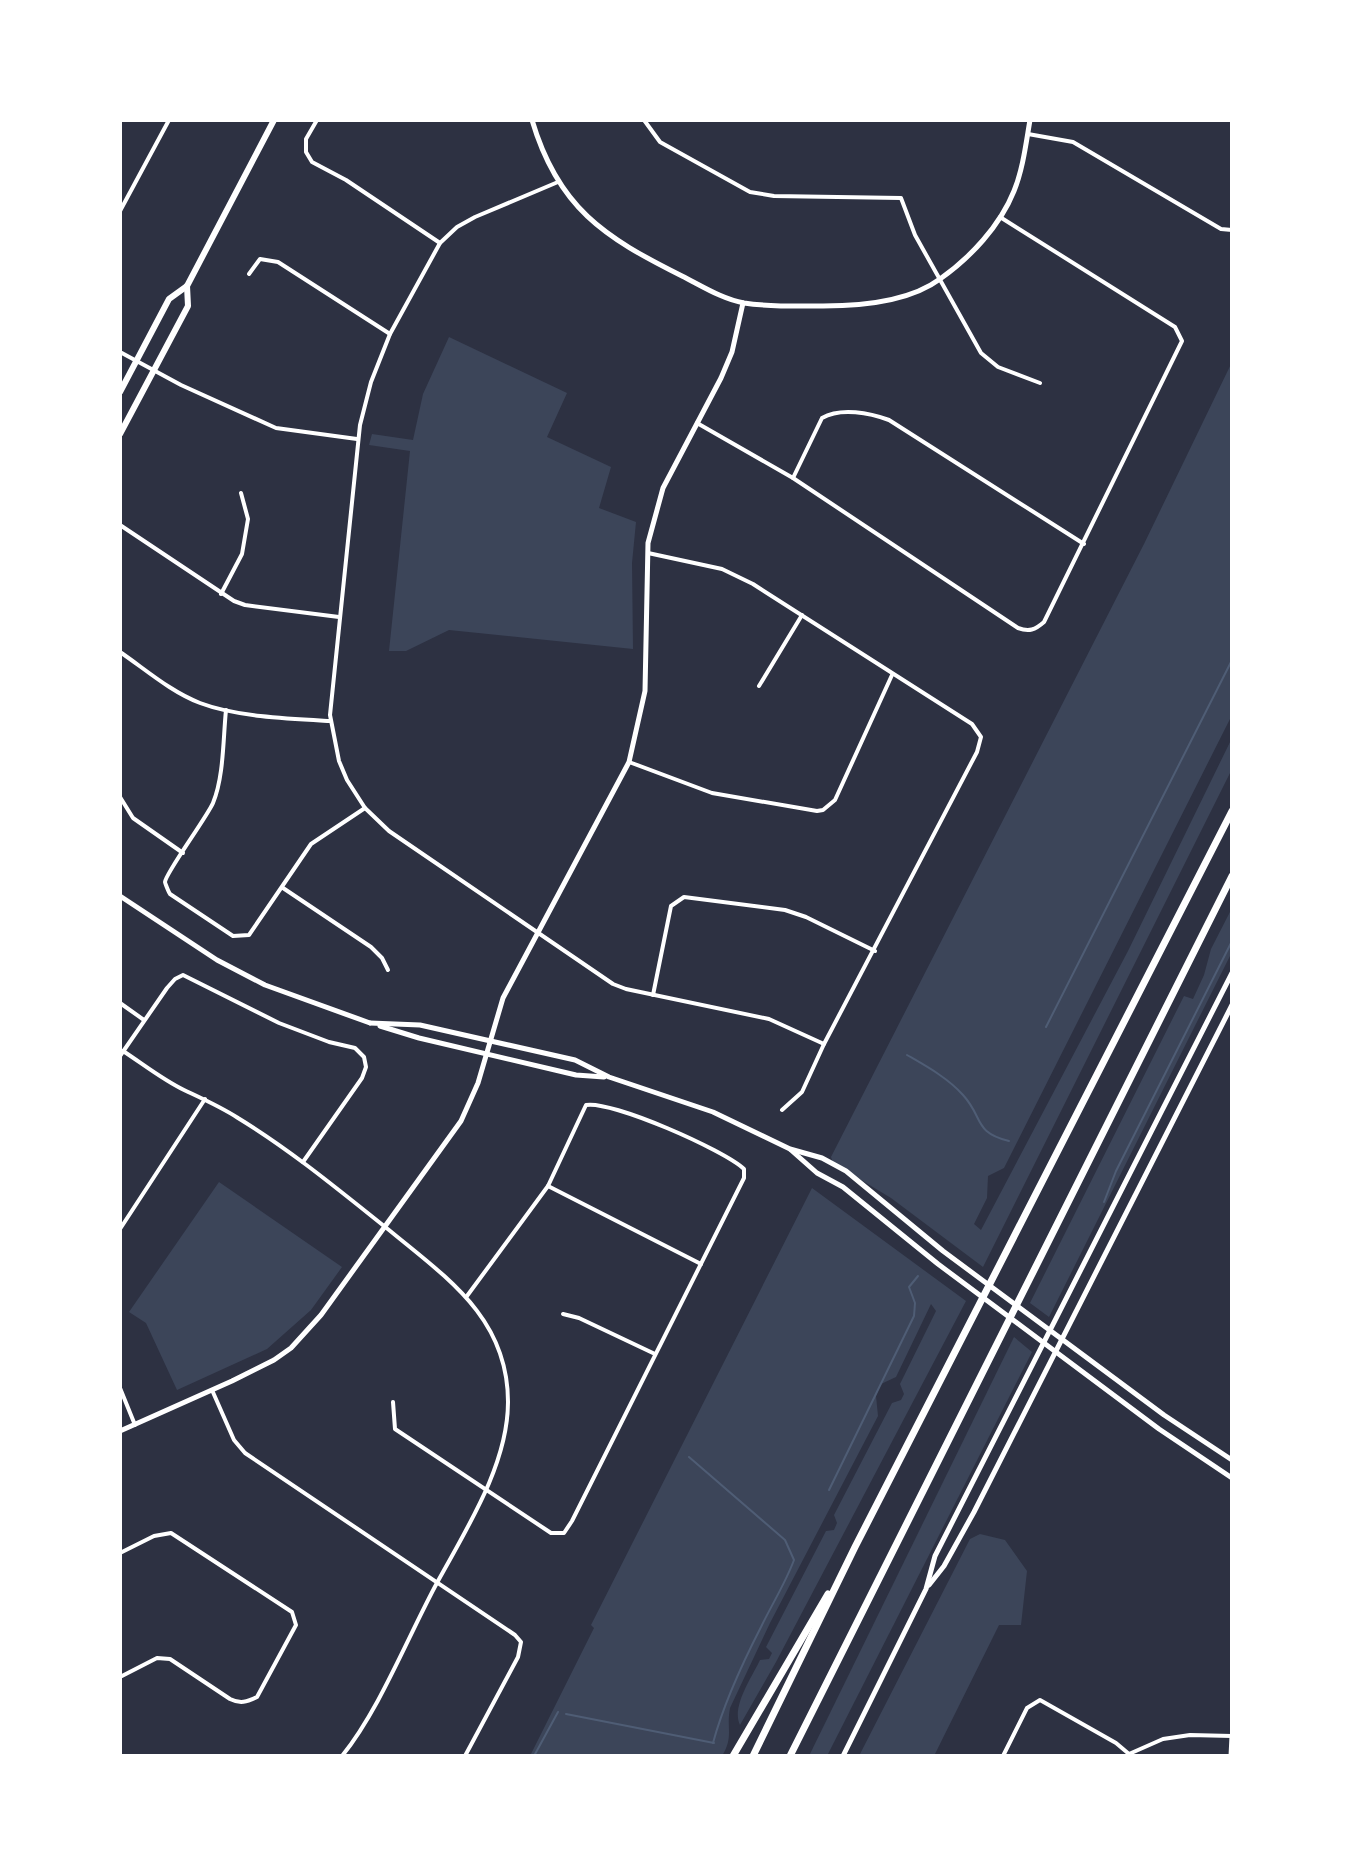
<svg xmlns="http://www.w3.org/2000/svg" width="1352" height="1876" viewBox="0 0 1352 1876" font-family="'Asap Condensed',sans-serif">
	<style>
		.green { fill: #3c4559 }
		.lines { fill: none; stroke-linecap: round; stroke-linejoin: round }
		.stream { stroke: #4f5d75; stroke-width: 2 }
		.minor { stroke: #fff; stroke-width: 4 }
		.tertiary { stroke: #fff; stroke-width: 5 }
		.primary { stroke: #fff; stroke-width: 6 }
		.motorway { stroke: #fff; stroke-width: 7 }
	</style>
	<rect width="100%" height="100%" fill="#2d3142"/>
	<!-- green -->
	<g class="green">
		<path d="M449,337L567,393L547,437L611,467L599,508L636,522L632,563L633,649L449,630L406,651H389L410,451L369,445L372,434L413,440L423,394Z"/>
		<path d="M1232,362V715L1004,1168L988,1176L987,1198L974,1224L981,1230L1128,951L1232,738V769L983,1267L891,1198L833,1163L831,1157L1144,544Z"/>
		<path d="M1232,908V952L1049,1317L1030,1303L1184,996L1193,999L1204,975L1211,949Z"/>
		<path d="M219,1182L342,1267L311,1310L267,1349L177,1390L146,1323L129,1312Z"/>
		<path d="M812,1188L966,1301L776,1662L740,1725C731,1707 752,1677 760,1660L769,1659L772,1653L766,1647L826,1531L834,1530L837,1523L834,1515L892,1403L901,1400L904,1394L900,1384L936,1311L931,1304L896,1377L881,1384L876,1396L878,1416L770,1623L730,1708C726,1729 734,1736 722,1756H530L594,1628L591,1625Z"/>
		<path d="M1014,1337L1032,1352L827,1756H809Z"/>
		<path d="M980,1534L1005,1540L1027,1571L1021,1625H999L934,1756H859L970,1539Z"/>
	</g>
	<g class="lines">
		<!-- stream -->
		<g class="stream">
			<path d="M1046,1027L1231,662"/>
			<path d="M907,1055C926,1066 948,1078 963,1095C984,1118 973,1132 1009,1141"/>
			<path d="M1104,1202L1116,1171L1232,941"/>
			<path d="M689,1457L785,1540L794,1560C785,1584 772,1604 761,1627C742,1664 724,1702 713,1743"/>
			<path d="M829,1490L914,1316L915,1303L909,1287L918,1276"/>
			<path d="M566,1714L714,1743"/>
			<path d="M534,1756L558,1712"/>
		</g>
		<!-- minor -->
		<g class="minor">
			<path d="M317,120L306,139V152L312,162L346,180L440,243"/>
			<path d="M644,120L660,142L750,192L774,196L901,198L915,235L981,353L998,367L1040,383"/>
			<path d="M1028,134L1073,142L1221,229L1232,230"/>
			<path d="M558,182L475,217L457,227L440,243L390,334L371,382L360,425L330,715L339,761L347,780L365,808L389,831L613,984L626,989L769,1019L824,1044"/>
			<path d="M120,211L169,120"/>
			<path d="M249,274L260,259L278,262L390,334"/>
			<path d="M120,352L181,385L276,428L357,439"/>
			<path d="M697,423L793,478L1018,628C1029,632 1035,630 1044,622L1182,341L1175,327L1000,217"/>
			<path d="M793,478L822,418C841,407 870,413 889,420L1084,544"/>
			<path d="M120,525L234,601L245,605L339,617"/>
			<path d="M648,553L722,569L753,584L972,724L981,737L977,752L824,1044L802,1092L782,1110"/>
			<path d="M221,594L242,554L248,519L241,493"/>
			<path d="M120,652C145,669 171,692 200,703C237,717 291,719 330,721"/>
			<path d="M759,686L802,615"/>
			<path d="M226,710C223,739 224,776 213,803C207,817 165,874 165,882C165,883 169,893 170,894L233,936L249,935L311,844L365,808"/>
			<path d="M629,762L712,793L817,811L823,810L835,800L892,675"/>
			<path d="M120,797L133,818L183,853"/>
			<path d="M283,888L371,947L382,958L388,970"/>
			<path d="M653,995L671,906L684,897L785,910L806,917L875,951"/>
			<path d="M120,1003L144,1020"/>
			<path d="M123,1051C143,1064 163,1080 184,1090C203,1099 221,1107 238,1118C292,1151 340,1191 389,1230C447,1278 508,1318 508,1402C508,1464 467,1528 438,1581C408,1636 380,1709 342,1756"/>
			<path d="M120,1056L167,988L175,979L183,975L279,1023L329,1042L355,1048L364,1057L366,1067L362,1078L303,1162"/>
			<path d="M548,1186L701,1264"/>
			<path d="M120,1229L205,1099"/>
			<path d="M563,1314L579,1318L655,1354"/>
			<path d="M120,1388L135,1425"/>
			<path d="M212,1390L234,1440L245,1453L515,1635L521,1642L518,1657L465,1756"/>
			<path d="M393,1402L395,1429L551,1533H564L572,1521L744,1178V1169C724,1150 611,1100 586,1105L548,1186L467,1296"/>
			<path d="M120,1553L154,1536L171,1533L292,1612L296,1625L257,1697C247,1702 240,1704 230,1699L170,1659L157,1658L120,1677"/>
			<path d="M1129,1754L1163,1739L1190,1735L1232,1736"/>
			<path d="M1003,1756L1027,1708L1040,1700L1116,1743L1129,1754"/>
		</g>
		<!-- tertiary -->
		<g class="tertiary">
			<path d="M532,120C558,208 604,237 682,276C702,286 722,299 744,303C770,307 797,306 823,306C861,306 909,302 940,279C970,258 1000,226 1014,191C1023,169 1026,143 1030,120"/>
			<path d="M120,896L217,960L265,985L370,1023"/>
			<path d="M370,1023L420,1025L575,1060L609,1077L713,1112L790,1149L822,1158L846,1171L943,1251L1164,1415L1232,1460"/>
			<path d="M380,1026L419,1038L576,1075L604,1077"/>
			<path d="M791,1150L817,1173L843,1187L938,1264L1159,1429L1232,1478"/>
			<path d="M120,1431L232,1381L274,1360L291,1348L321,1315L461,1121L478,1083L503,998L629,762L645,691L648,543L663,488L721,378L732,352L743,303"/>
			<path d="M929,1585L944,1566L974,1512L1232,1005"/>
			<path d="M843,1756L926,1589L935,1556L1232,973"/>
			<path d="M1231,1756L1232,1736"/>
		</g>
		<!-- primary -->
		<g class="primary">
			<path d="M120,392L169,299L187,286L274,120"/>
			<path d="M120,434L188,306L187,286"/>
		</g>
		<!-- motorway -->
		<g class="motorway">
			<path d="M733,1756L828,1594"/>
			<path d="M753,1756L855,1547L1232,811"/>
			<path d="M790,1756L1232,876"/>
		</g>
	</g>
	<!-- border -->
	<rect width="1352" height="1876" fill="none" stroke="#ffffff" stroke-width="244"/>
</svg>
